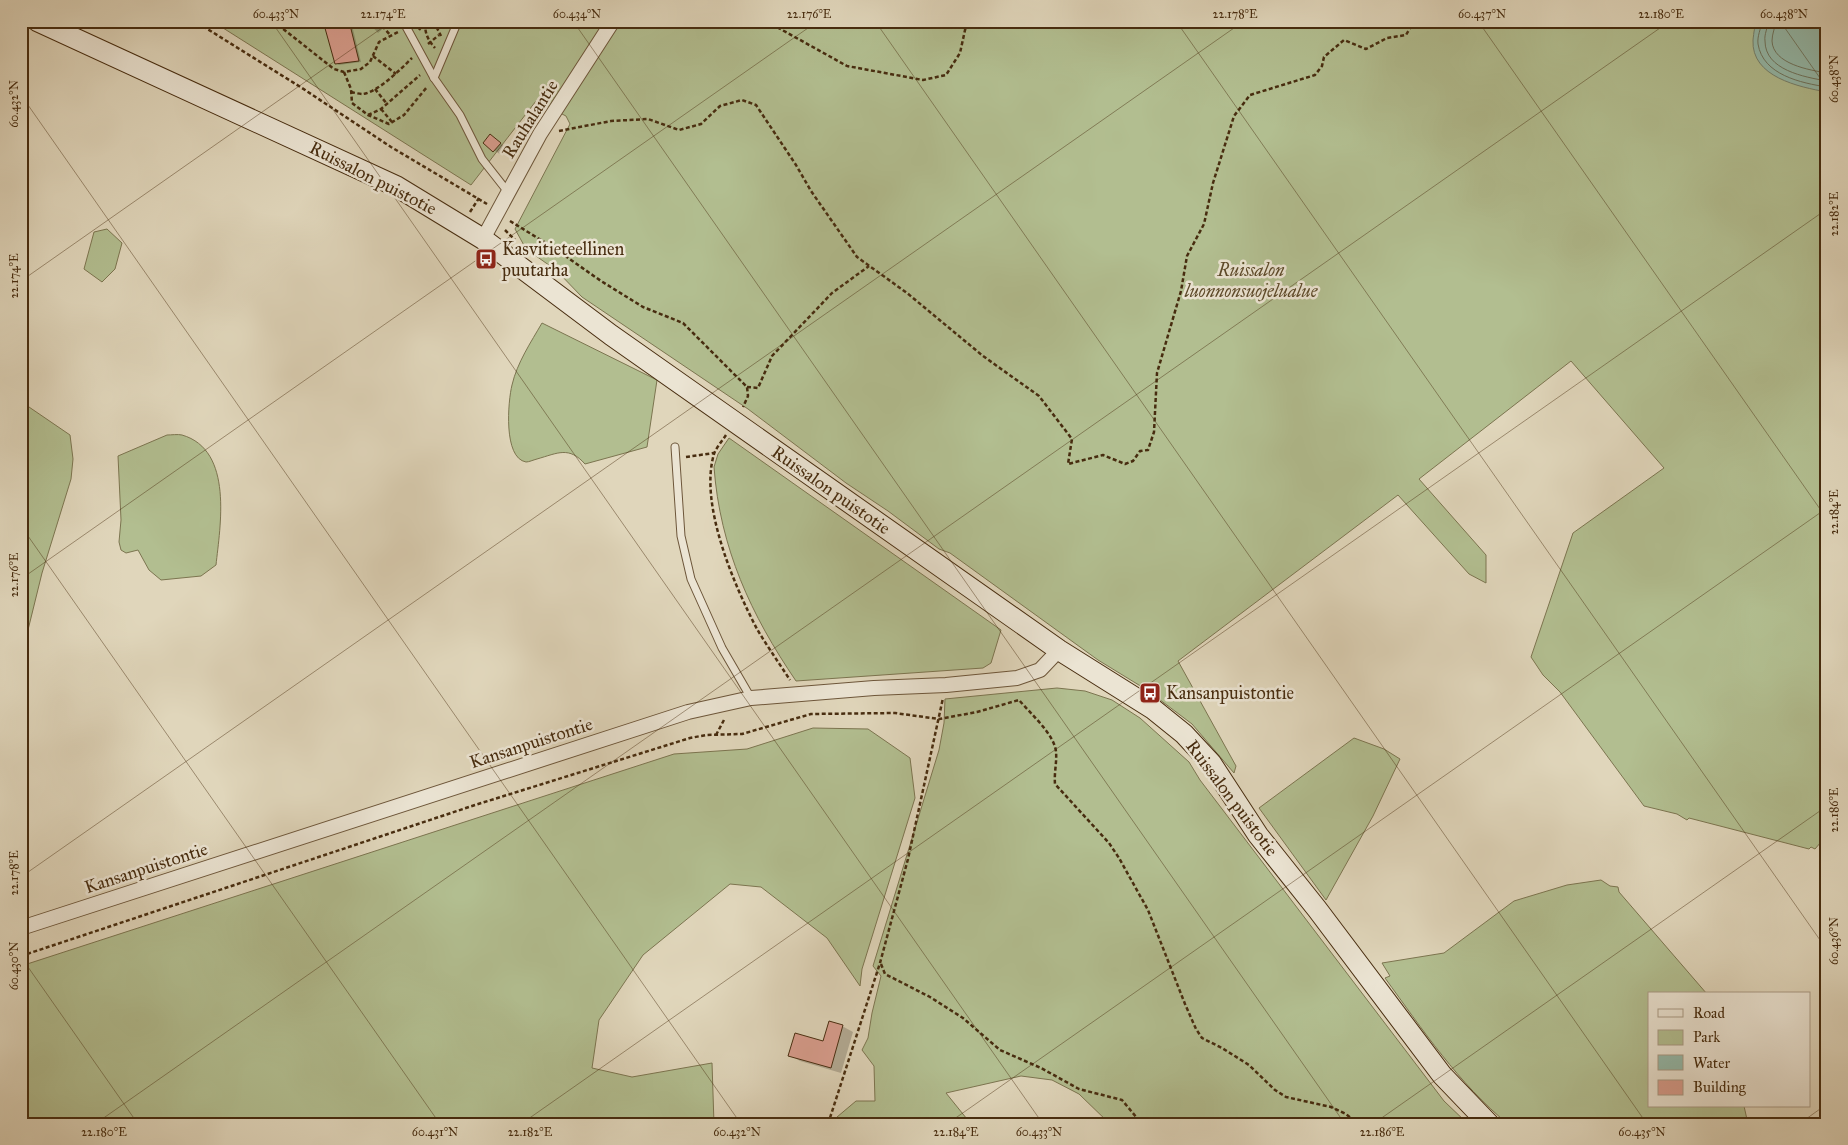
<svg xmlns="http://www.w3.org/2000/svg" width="1848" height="1145" viewBox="0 0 1848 1145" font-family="'IM FELL Great Primer',serif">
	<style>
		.green { fill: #b2be90; stroke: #7c7550 }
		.water { fill: #94baab; stroke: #75816d }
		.shadow { fill: #0003 }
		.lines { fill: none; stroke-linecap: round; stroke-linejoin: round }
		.shore { stroke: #6e735d; stroke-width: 1 }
		.building { fill: #da9e8f; stroke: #472c0f }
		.lane-casing { stroke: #6d563a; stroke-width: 9 }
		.street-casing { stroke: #6d563a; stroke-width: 16 }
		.secondary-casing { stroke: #472c0f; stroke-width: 22 }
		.path { stroke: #472c0f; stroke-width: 2.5; stroke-dasharray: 4 2.5; stroke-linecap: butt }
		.lane { stroke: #ebe4d3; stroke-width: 7 }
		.street { stroke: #ebe4d3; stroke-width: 14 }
		.secondary { stroke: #ebe4d3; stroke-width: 20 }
		.ticks { fill: none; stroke: #472c0f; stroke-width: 1; stroke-opacity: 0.45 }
		.labels { text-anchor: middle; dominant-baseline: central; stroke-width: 5; stroke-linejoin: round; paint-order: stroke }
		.street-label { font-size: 18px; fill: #472c0f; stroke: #ebe4d3 }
		.poi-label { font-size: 18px; fill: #472c0f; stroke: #ebe4d3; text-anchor: start }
		.park-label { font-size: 18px; font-style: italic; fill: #5c4929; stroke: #ebe4d3 }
		.neatline { fill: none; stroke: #472c0f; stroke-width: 2 }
		.ticks-label { font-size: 12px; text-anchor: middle; fill: #472c0f }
	</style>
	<rect width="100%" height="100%" fill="#e0d6bb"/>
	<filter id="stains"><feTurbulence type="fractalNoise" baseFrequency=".004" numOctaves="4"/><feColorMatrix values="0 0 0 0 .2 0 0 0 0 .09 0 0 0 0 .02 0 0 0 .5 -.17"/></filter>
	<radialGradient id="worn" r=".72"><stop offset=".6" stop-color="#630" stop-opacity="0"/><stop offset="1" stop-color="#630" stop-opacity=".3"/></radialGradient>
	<!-- green -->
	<g class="green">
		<path d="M212,21H1827V835L1815,849L1811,847L1809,849L1689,818L1687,820L1677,814L1644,806L1560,692L1543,675L1531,657L1573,533L1664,468L1571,361L1419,479L1486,555V583L1469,574L1398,495L1178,661L1236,766L1234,773L1192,724L1147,690L1098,660L950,553L939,549L888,511L846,483L748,409L582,297L556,270L526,249L515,229L570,124L566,116L536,101L471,185Z"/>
		<path d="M107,229L122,243L115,269L102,282L84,269L94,232Z"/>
		<path d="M542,323L657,380L647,447L585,464C569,446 558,453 537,459C533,460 529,462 526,462C503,458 508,401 512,385C517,363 531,342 542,323Z"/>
		<path d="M21,405L29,407L70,435L73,459L71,479L42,573L27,634L21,646Z"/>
		<path d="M167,435C171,435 178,434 182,435C234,450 220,527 216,565L201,576L161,580L149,570L138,550L126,553L121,550L119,542L121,520L118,456Z"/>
		<path d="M729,438L1001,630L991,663L983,668L796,681C751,615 720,548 714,467L718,454Z"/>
		<path d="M1057,688L1085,691L1112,700L1140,718L1189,762L1200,780L1444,1101L1468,1124H1110L1079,1094L1052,1080L1021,1076L946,1093L971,1124H833L837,1117L856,1101H875L874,1066L862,1050L868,1038L872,1013L881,976L873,966L939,750L944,723L945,699Z"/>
		<path d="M813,728L868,729L910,758L915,798L862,969L860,986L827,938L761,887L730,884L643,955L599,1020L592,1068L632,1077L712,1063L714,1124H21V966L674,754L747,749Z"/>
		<path d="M1354,738L1384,749L1400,759L1373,816L1326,900L1259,808Z"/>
		<path d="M1601,880L1610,886L1618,887L1619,892L1707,994H1649V1106H1744L1748,1124H1508C1459,1084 1422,1029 1385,978L1390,976L1382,963L1444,953L1514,901L1567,885Z"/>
	</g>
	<!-- water -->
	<path class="water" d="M1758,21H1827V92C1799,87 1751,77 1753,40C1754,32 1754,27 1758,21Z"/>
	<!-- shadow -->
	<g class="shadow">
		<path d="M324,21H351L361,62L339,65L336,63Z"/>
		<path d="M367,21H384L387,25L378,33Z"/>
		<path d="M497,140L506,148L501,155L484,143Z"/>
		<path d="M842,1026L853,1032L841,1073L800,1061L790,1055L824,1043Z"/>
	</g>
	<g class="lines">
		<!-- shore -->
		<g class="shore">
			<path d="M1762,21C1761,29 1757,36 1758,44C1763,75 1801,83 1827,87"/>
			<path d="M1768,21C1768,28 1764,34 1765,41C1765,70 1804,77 1827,81"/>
			<path d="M1776,21C1775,28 1772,34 1772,41C1773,64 1809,70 1827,73"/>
		</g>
	</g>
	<!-- building -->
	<g class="building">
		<path d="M323,21H349L359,61L335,64Z"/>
		<path d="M490,134L501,143L493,152L483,143Z"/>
		<path d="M829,1021L843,1025L831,1068L788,1056L795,1033L823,1041Z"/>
	</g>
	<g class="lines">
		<!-- lane casing -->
		<g class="lane-casing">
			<g id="lane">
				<path d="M403,21L434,78L460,115L482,159L508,192"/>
				<path d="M434,78L458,21"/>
				<path d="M675,447L681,536L691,579L722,648L751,698"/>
			</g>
		</g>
		<!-- street casing -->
		<g class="street-casing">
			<g id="street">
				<path d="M483,239L540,134L613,21"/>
				<path d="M21,928L688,712L751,698L874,688L946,685L1017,678L1040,670L1059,650"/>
			</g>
		</g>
		<!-- secondary casing -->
		<g class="secondary-casing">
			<path id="secondary" d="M37,21L396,186L483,239L611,335L1059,650L1153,709L1184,734L1211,763L1258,835L1317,909L1442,1075L1489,1124"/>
		</g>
		<!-- path -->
		<g class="path">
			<path d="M191,21L201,25L302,88L391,147L487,204"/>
			<path d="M273,21L334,69L344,72L361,69L370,62L379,42L398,32"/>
			<path d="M378,21L391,36"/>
			<path d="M438,21L436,26L441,36"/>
			<path d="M766,21L847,66L923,80L946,75L960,53L967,21"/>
			<path d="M425,23C425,34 428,40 435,48"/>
			<path d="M419,30L426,21"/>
			<path d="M428,44L439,35"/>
			<path d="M373,56L396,74"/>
			<path d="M344,72L351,89L352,103L368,115L389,124L404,115L427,87"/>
			<path d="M375,89L387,104"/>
			<path d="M351,92C355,93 360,94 363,94C378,92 401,69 412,58"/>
			<path d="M381,109L392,122"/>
			<path d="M368,115L381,109L420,75"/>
			<path d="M559,131L611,121L648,119L679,130L701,124L720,106L742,100L756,105L796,165L811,191L857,257L907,293L983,356L1039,396L1072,439L1068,464L1103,455L1125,464L1133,461L1140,451L1148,450L1154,432L1157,373L1181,291L1187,256L1204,224L1213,183L1234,116L1250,95L1315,75L1322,66L1324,57L1344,40L1366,49L1387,38L1406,35L1414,21"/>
			<path d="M470,212L479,198"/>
			<path d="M510,221L554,248L601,281L643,307L683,323L747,387L748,396L743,407"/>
			<path d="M505,230L515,240"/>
			<path d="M747,387L758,388L772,356L832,293L869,266"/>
			<path d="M726,435C722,441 716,448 714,454C699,504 734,585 757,629C767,646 779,663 790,680"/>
			<path d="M686,457L714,453"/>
			<path d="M716,735L725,718"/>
			<path d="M21,956L475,805L690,738L706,735L742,734L811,714L895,713L939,719L977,712L1019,700C1030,713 1055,735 1056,752C1057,762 1054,773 1055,784L1109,843L1119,858L1148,910L1185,1004L1196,1029L1202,1038L1222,1048L1249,1065L1275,1090L1286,1097L1331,1107L1346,1114L1358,1124"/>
			<path d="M881,964L885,974L930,997L963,1018L1000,1050L1041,1068L1079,1089L1122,1100L1137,1118L1145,1124"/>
			<path d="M828,1124L880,963L908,859L943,698"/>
		</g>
		<!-- lane -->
		<use href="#lane" class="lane"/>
		<!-- street -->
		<use href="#street" class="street"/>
		<!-- secondary -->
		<use href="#secondary" class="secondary"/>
	</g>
	<!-- ticks -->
	<path class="ticks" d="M271,21L1043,1124M573,21L1345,1124M875,21L1647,1124M1176,21L1827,950M1478,21L1827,519M1780,21L1827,88M21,95L741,1124M21,281L392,21M21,526L440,1124M21,579L818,21M21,877L1244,21M21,957L138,1124M95,1124L1670,21M521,1124L1827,209M947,1124L1827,508M1373,1124L1827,806M1799,1124L1827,1104"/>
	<!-- icons -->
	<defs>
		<g id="bus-square" transform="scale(1.125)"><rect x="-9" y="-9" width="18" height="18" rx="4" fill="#8f2418" stroke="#ebe4d3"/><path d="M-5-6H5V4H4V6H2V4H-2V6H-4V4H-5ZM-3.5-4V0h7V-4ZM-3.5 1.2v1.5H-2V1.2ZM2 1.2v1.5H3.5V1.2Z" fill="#fff"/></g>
	</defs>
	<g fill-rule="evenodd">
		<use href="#bus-square" x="486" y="259"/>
		<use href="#bus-square" x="1150" y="693"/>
	</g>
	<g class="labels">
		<!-- street labels -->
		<g class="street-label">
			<text transform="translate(530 119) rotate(-58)">Rauhalantie</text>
			<text transform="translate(373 178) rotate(27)">Ruissalon puistotie</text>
			<text transform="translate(831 490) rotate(35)">Ruissalon puistotie</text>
			<text transform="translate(531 743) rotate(-18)">Kansanpuistontie</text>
			<text transform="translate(1232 798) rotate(53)">Ruissalon puistotie</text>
			<text transform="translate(146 868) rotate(-18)">Kansanpuistontie</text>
		</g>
		<!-- poi labels -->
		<g class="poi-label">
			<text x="502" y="249">Kasvitieteellinen<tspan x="502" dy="21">puutarha</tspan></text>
			<text x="1166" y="693">Kansanpuistontie</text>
		</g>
		<!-- park labels -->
		<g class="park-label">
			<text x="1251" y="270">Ruissalon<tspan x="1251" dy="21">luonnonsuojelualue</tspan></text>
		</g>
	</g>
	<!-- margin -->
	<rect width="1848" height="1145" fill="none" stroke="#e0d6bb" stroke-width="55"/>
	<!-- legend -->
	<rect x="1648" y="992" width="162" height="115" fill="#ebe4d3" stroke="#a99a85"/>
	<rect x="1658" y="1009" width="25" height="8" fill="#ebe4d3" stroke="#a99a85"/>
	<text x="1693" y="1018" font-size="15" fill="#472c0f">Road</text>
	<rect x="1658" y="1030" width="25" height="15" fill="#b2be90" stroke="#a99a85"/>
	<text x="1693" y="1042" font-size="15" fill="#472c0f">Park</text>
	<rect x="1658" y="1055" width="25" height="15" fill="#94baab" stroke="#a99a85"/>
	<text x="1693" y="1068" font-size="15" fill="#472c0f">Water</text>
	<rect x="1658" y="1080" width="25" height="15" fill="#da9e8f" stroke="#a99a85"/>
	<text x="1693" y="1092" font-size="15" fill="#472c0f">Building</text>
	<rect x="28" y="28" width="1792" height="1090" class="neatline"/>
	<g class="ticks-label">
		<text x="276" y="18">60.433°N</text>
		<text x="383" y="18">22.174°E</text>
		<text x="577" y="18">60.434°N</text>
		<text x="809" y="18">22.176°E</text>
		<text x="1235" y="18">22.178°E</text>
		<text x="1482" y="18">60.437°N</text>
		<text x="1661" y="18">22.180°E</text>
		<text x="1784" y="18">60.438°N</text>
		<text transform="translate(1834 79) rotate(-90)" y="4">60.438°N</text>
		<text transform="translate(14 104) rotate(-90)" y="4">60.432°N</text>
		<text transform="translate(1834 214) rotate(-90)" y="4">22.182°E</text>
		<text transform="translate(14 276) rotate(-90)" y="4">22.174°E</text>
		<text transform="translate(1834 512) rotate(-90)" y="4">22.184°E</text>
		<text transform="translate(14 575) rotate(-90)" y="4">22.176°E</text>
		<text transform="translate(1834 810) rotate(-90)" y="4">22.186°E</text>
		<text transform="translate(14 873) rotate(-90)" y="4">22.178°E</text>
		<text transform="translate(1834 941) rotate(-90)" y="4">60.436°N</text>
		<text transform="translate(14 966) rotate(-90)" y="4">60.430°N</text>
		<text x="104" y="1136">22.180°E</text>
		<text x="435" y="1136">60.431°N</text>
		<text x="530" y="1136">22.182°E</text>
		<text x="737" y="1136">60.432°N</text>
		<text x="956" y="1136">22.184°E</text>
		<text x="1039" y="1136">60.433°N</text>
		<text x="1382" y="1136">22.186°E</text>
		<text x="1642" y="1136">60.435°N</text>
	</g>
	<rect width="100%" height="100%" filter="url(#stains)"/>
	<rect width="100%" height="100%" fill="url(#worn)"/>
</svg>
